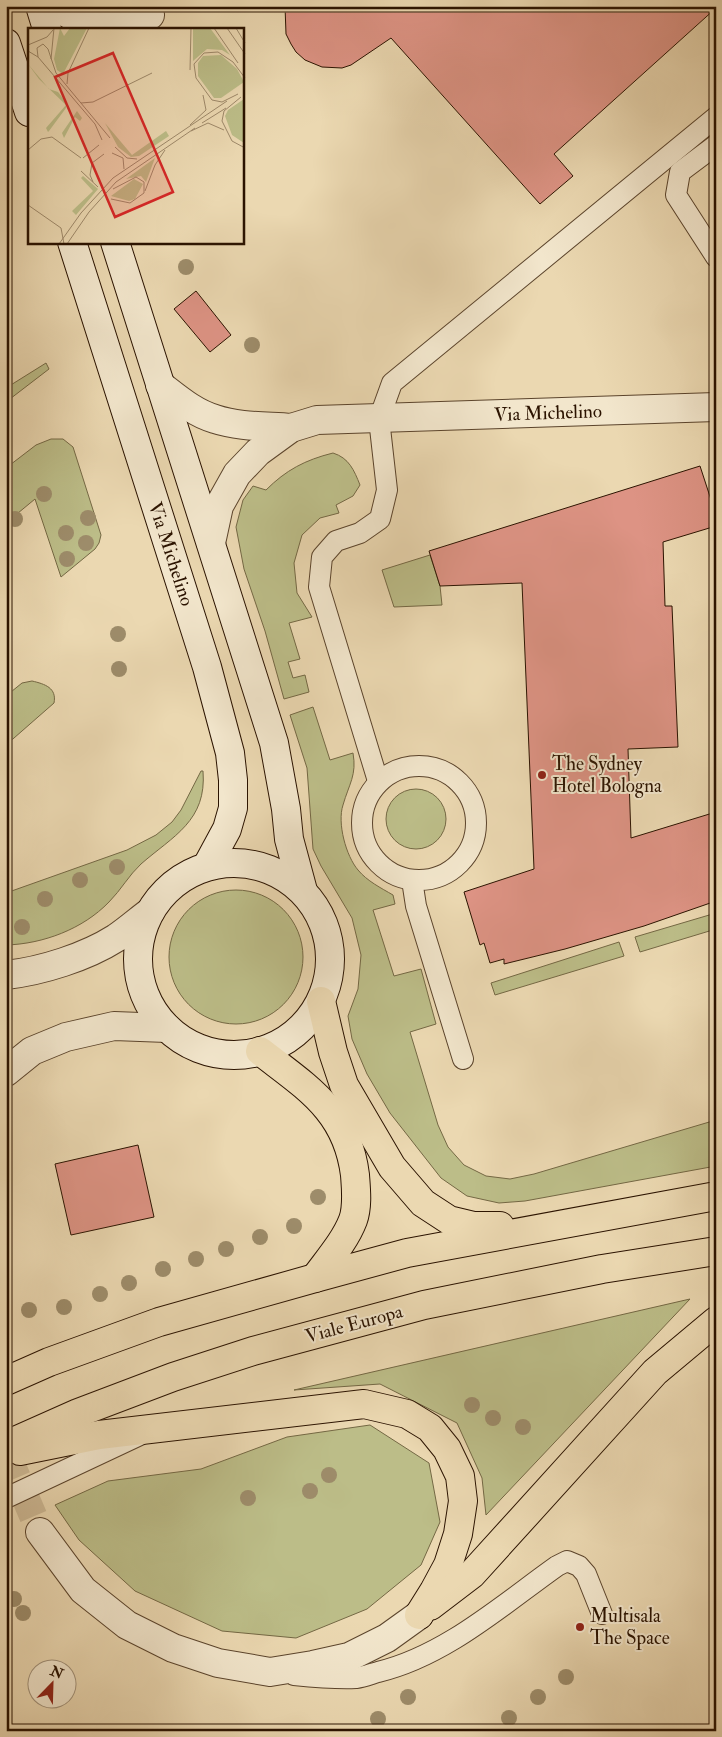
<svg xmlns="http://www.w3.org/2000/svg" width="722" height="1737" viewBox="0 0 722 1737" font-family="'IM FELL Double Pica',serif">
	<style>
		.green { fill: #bcbd88; stroke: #746844 }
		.building { fill: #dd9384; stroke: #2b1300 }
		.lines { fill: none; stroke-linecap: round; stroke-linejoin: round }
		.street-tunnel { stroke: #ceba96; stroke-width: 28; stroke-dasharray: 28 14; stroke-linecap: butt }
		.lane-casing { stroke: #5b442c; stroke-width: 22 }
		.street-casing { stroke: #5b442c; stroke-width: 30 }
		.secondary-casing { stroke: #2b1300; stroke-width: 30 }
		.primary-casing { stroke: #2b1300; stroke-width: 30 }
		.lane { stroke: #f2e6cc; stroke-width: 20 }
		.street { stroke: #f2e6cc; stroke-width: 28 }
		.secondary { stroke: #f2e6cc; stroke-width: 28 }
		.primary { stroke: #ebd8b1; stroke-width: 28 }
		.tree { fill: #9d8c6a }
		.poi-dot { fill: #8f2418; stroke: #f2e6cc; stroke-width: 2 }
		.labels { text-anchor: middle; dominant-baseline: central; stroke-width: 4; stroke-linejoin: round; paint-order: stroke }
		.street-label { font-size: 19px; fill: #2b1300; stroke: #f2e6cc }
		.poi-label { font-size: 19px; fill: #2b1300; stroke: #f2e6cc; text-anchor: start }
		.inset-road { fill: none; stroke: #9e896a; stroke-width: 1 }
		.view { fill: #d62828; fill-opacity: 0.15; stroke: #d62828; stroke-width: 2.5 }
		.inset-edge { fill: none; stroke: #2b1300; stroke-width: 2.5 }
	</style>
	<rect width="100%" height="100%" fill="#ebd8b1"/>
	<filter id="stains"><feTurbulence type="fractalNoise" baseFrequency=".004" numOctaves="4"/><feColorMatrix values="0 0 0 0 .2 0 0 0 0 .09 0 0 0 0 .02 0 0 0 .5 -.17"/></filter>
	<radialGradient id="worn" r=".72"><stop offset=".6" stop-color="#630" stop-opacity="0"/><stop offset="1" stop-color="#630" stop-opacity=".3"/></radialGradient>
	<!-- green -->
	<g class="green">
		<path d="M46,363L49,369L6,402V388Z"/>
		<path d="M51,439H63L73,447L101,535L99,543L95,549L61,577L35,499L6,523V468L36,445Z"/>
		<path d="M333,453C349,458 354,470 360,485L353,496L336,505L339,513L320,518L302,535L294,563L297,593L312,617L289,623L300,659L288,662L293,678L305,675L309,692L284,699L265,631L244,569L236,527L243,500L253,486L266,490C286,470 305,460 333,453Z"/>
		<path d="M430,555L440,586L442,605L394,607L382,570Z"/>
		<path d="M32,681C45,684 57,688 54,703L6,745V696L22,683Z"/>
		<path d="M313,707L330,760L353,753C357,775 349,784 343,805C337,823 346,856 358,870C367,881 381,888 393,895L395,904L373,910L394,976L421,969L436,1024L410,1032L438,1125L448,1147L464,1165L486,1176L510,1179L534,1174L716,1120V1166L525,1201L499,1203L467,1196L441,1178L390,1113L367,1074L352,1039L348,1016L358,989L361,955L352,918L321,866L313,849L307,768L290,715Z"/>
		<path d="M201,771H203C207,821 173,836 141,864C129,875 121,890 109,902C83,929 43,944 6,945V893L127,850L156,835L172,822L181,810Z"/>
		<circle cx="416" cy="819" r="30"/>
		<circle cx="236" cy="957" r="67"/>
		<path d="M716,913V929L640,952L635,937Z"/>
		<path d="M619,942L624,956L495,995L491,983Z"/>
		<path d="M690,1299L486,1515L482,1478L457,1423L380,1384L294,1390Z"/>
		<path d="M370,1425L429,1463L440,1522L421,1565L367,1609L296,1638L222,1631L135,1591L79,1540L55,1505L108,1481L201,1469L287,1437Z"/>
	</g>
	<!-- building -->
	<g class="building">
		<path d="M285,6H716V8L554,154L573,176L540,204L391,38L351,65L342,68L322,67L305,60L296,52L291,44L286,34Z"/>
		<path d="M196,291L231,335L210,352L174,309Z"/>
		<path d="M700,466L716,515V526L663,542L665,606H672L678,747L628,749L631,838L716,812V901L644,926L565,949L504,964V959L490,963L484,943L480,945L464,892L534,869L522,583L440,586L429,551Z"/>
		<path d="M138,1145L154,1217L71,1235L55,1164Z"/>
	</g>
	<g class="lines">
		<!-- street-tunnel -->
		<path class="street-tunnel" d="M6,1452L40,1532"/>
		<!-- lane casing -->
		<g class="lane-casing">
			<g id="lane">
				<path d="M716,145L680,172L676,195L716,257"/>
				<circle cx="419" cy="823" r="57"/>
				<path d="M378,781L319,587L322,557L336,541L360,533L380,519L387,490L379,419L392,383L716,117"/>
				<path d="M412,880L416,906L463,1059"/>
				<path d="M6,1498L140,1435"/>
				<path d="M294,1675C314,1677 335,1679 356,1678C363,1677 371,1674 378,1672C445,1656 502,1605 557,1566L567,1561L579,1566L586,1574L602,1614"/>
			</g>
		</g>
		<!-- street casing -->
		<g class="street-casing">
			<g id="street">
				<path d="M54,6C72,17 93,26 115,24C126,23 139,18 150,15"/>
				<path d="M160,385C177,398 194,413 215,419C239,427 267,426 291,428"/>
				<path d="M211,543L219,506L237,474L258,452L291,428L317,420L716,407"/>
				<path d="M6,975C42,971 86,957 116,938C128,930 139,920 150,912"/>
				<path d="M6,1072L32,1051L66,1037L114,1026L167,1028"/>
				<path d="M40,1532L83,1590L127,1625L173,1648L218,1663L270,1672L313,1665L349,1657L387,1638L419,1615"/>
			</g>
		</g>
		<!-- secondary casing -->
		<g class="secondary-casing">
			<g id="secondary">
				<path d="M40,6L47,29"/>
				<path d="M6,43L29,112"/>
				<path d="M72,242L207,667L230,753L233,780V808L227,829L207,866"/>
				<path d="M115,242L274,743L286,809L289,839L303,891"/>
				<circle cx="234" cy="959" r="96"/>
			</g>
		</g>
		<!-- primary casing -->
		<g class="primary-casing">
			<g id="primary">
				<path d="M321,1001L333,1052L344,1085L392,1167L423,1203L449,1220L474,1226H500"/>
				<path d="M260,1051C306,1087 347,1110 355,1175C356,1189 358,1206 353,1220C345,1241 328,1260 315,1278"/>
				<path d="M6,1381L49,1362L159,1322L315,1278L407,1253L716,1196"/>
				<path d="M6,1445L78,1413L173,1377L253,1351L424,1305L602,1269L716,1251"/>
				<path d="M20,1451L99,1435L364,1404L407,1414L430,1428L447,1449L460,1476L463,1501L458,1534L448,1565L434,1591L419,1615"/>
				<path d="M430,1606L472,1574L655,1372L716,1321"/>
			</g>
		</g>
		<!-- lane -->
		<use href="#lane" class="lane"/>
		<!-- street -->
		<use href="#street" class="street"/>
		<!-- secondary -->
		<use href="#secondary" class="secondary"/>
		<!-- primary -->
		<use href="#primary" class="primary"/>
	</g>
	<!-- trees -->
	<g class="tree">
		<circle cx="186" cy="267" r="8"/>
		<circle cx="252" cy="345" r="8"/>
		<circle cx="44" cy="494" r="8"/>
		<circle cx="88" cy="518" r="8"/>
		<circle cx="15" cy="519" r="8"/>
		<circle cx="66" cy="533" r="8"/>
		<circle cx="86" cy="543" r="8"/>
		<circle cx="67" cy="559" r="8"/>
		<circle cx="118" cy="634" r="8"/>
		<circle cx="119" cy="669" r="8"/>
		<circle cx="117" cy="867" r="8"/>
		<circle cx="80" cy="880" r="8"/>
		<circle cx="45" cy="899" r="8"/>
		<circle cx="22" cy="927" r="8"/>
		<circle cx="318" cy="1197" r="8"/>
		<circle cx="294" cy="1226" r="8"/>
		<circle cx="260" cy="1237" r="8"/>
		<circle cx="226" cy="1249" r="8"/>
		<circle cx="196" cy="1259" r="8"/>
		<circle cx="163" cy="1269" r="8"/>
		<circle cx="129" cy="1283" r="8"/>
		<circle cx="100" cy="1294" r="8"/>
		<circle cx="64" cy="1307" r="8"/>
		<circle cx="29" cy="1310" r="8"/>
		<circle cx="472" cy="1405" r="8"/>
		<circle cx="493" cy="1418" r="8"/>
		<circle cx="523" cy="1427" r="8"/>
		<circle cx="329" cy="1475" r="8"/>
		<circle cx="310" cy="1491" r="8"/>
		<circle cx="248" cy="1498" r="8"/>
		<circle cx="14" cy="1599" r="8"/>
		<circle cx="23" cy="1613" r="8"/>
		<circle cx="566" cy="1677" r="8"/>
		<circle cx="408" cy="1697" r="8"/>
		<circle cx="538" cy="1697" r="8"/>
		<circle cx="509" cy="1718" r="8"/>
		<circle cx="378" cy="1719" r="8"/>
	</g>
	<!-- markers -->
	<g class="poi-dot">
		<circle cx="542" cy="775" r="5"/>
		<circle cx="580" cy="1627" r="5"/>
	</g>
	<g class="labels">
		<!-- street labels -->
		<g class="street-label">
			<text transform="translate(548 413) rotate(-2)">Via Michelino</text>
			<text transform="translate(171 554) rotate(72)">Via Michelino</text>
			<text transform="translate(354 1324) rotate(-15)">Viale Europa</text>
		</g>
		<!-- poi labels -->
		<g class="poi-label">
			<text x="552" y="764">The Sydney<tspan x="552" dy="22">Hotel Bologna</tspan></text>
			<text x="590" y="1616">Multisala<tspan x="590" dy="22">The Space</tspan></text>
		</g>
	</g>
	<!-- overview -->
	<g transform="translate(28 28)">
		<rect width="216" height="216" fill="#ebd8b1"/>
		<path d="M32,0L36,8L42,0H59L35,46L29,42L26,31ZM165,0H182L202,27L194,22L179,21L165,33ZM193,27L209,41L216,54L193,70H186L170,48V35L175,28ZM0,36L21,61L30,64L38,74V80L21,103L20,104L18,100L38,77L11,51ZM216,71V115L204,107L197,88L200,82ZM49,83L54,90L52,93L47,89L36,110L34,105ZM77,95L104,127L138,103L141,108L111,128L103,129L90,119ZM127,130L118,154L113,148L98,151ZM55,148L70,161L48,187L44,183L65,163L53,150ZM106,151L115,156L107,171L101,173L83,168Z" fill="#bcbd88"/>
		<path class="inset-road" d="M186,0L210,35M199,0L217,26M208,0L217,15M0,17L19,9L25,2M0,23L10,29L67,96L74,112M10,29L9,20L15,16L20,21L28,45L82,110M23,31L26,0M162,42L163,0M39,56L40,45L61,0M210,66L194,74L184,72L168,50L166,36L176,25L190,24L205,34L217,50M213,69L196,83L194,93L204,113L217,120M53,75L65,74L124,45M174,95L198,80M162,97L178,82L175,67M163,103L180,95L196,102M87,119L99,130L109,131M0,122L13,111L24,109L53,130M84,125L95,130L96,141M55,130L71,117M53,143L70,159M65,154L62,147L64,135L76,126M85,161L108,149L116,154V165M117,163L127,137L137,122M83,171L102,175L116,165M0,177L33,200L36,216M31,216L53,185L85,150L199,73M39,216L61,184L88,154L167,100"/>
		<path class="view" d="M85,25L145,164L87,189L27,49Z"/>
		<rect width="216" height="216" class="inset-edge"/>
	</g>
	<!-- margin -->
	<rect width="722" height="1737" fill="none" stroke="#ebd8b1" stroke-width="25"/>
	<rect x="8" y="8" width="707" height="1722" fill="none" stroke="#2b1300" stroke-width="2.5"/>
	<rect x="12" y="12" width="697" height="1712" fill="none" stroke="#2b1300"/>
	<!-- north arrow -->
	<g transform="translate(52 1684) rotate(23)"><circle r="24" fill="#f2e6cc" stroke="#a2927a"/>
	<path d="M0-4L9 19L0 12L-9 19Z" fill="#8f2418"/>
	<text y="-8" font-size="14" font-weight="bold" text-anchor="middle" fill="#2b1300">N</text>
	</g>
	<rect width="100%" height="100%" filter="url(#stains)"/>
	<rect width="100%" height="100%" fill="url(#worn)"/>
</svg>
